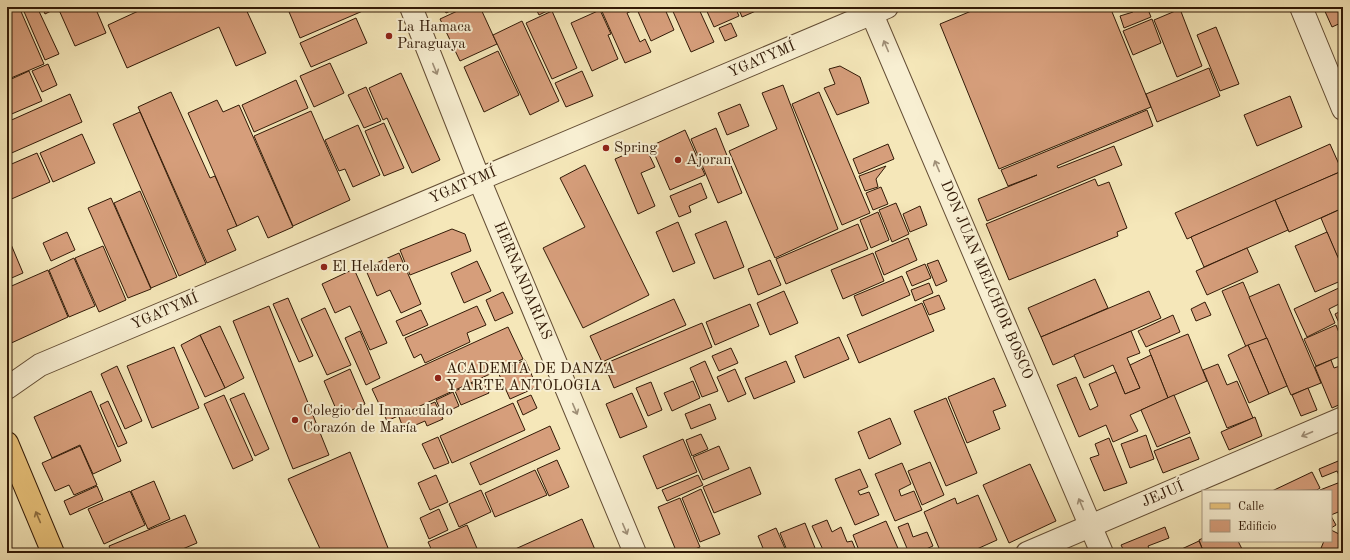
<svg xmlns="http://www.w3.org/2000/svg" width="1350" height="560" viewBox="0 0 1350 560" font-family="'Old Standard TT',serif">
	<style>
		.building { fill: #d69e7b; stroke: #321a07 }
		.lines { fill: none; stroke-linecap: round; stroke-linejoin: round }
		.minor-casing { stroke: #634d34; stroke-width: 24 }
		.major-casing { stroke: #321a07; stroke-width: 24 }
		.minor { stroke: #f8efd2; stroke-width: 22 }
		.major { stroke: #eac47c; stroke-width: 22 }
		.oneway { stroke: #9f8f77 }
		.oneway2 { stroke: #8e6f42 }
		.poi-dot { fill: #8f2418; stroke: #f8efd2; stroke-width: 1.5 }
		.labels { text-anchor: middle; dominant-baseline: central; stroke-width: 4; stroke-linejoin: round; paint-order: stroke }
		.poi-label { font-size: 15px; fill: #321a07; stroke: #f8efd2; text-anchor: start }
		.street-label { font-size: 15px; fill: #321a07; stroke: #f8efd2 }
	</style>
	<rect width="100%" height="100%" fill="#f5e7b9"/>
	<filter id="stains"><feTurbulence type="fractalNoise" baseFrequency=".005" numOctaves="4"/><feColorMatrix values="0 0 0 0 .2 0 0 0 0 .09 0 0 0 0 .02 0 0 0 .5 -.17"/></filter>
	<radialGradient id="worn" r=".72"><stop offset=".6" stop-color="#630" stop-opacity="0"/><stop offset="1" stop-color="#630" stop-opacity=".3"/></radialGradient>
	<!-- building -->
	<g class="building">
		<path d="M7,7H19L44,64L11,78L7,69Z"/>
		<path d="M22,7H37L59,54L45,60Z"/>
		<path d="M42,7H59L45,14Z"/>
		<path d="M65,7H95L106,33L75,46L59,10Z"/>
		<path d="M147,7H245L266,53L236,66L219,27L127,68L108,25Z"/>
		<path d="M287,7H372L300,38Z"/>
		<path d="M443,7H459L446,13Z"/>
		<path d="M466,7H480L497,44L460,61L440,19Z"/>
		<path d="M535,7H550L551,9L539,15Z"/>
		<path d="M600,7H633L634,10L627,13L640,42L645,39L651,52L625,63Z"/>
		<path d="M636,7H664L674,30L651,41Z"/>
		<path d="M671,7H698L714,42L691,52Z"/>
		<path d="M705,7H735L739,16L714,27Z"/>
		<path d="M738,7H765L742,17Z"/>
		<path d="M981,7H1110L1151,107L999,169L940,24Z"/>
		<path d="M1131,7H1147L1151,17L1124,28L1120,16L1133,12Z"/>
		<path d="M1323,7H1343V22L1332,27Z"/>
		<path d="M1180,9L1202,66L1177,77L1154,20Z"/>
		<path d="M600,10L611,34L608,35L618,59L592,71L571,23Z"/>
		<path d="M552,11L577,68L552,79L526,23Z"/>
		<path d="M356,18L367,43L311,67L300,43Z"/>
		<path d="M1152,19L1161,43L1133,55L1123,31Z"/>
		<path d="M522,21L559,101L530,115L493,35Z"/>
		<path d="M731,23L737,36L725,41L719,28Z"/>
		<path d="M1216,27L1239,84L1220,91L1197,35Z"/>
		<path d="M498,51L519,95L484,112L464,67Z"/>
		<path d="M330,63L344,93L314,107L300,76Z"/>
		<path d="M48,64L57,85L42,92L32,71Z"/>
		<path d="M840,66L860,77L869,103L837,115L824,88L835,84L829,69Z"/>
		<path d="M1209,68L1220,96L1157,122L1146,94Z"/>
		<path d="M29,71L42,101L7,116V81Z"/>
		<path d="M582,71L593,96L566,107L555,83Z"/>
		<path d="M401,73L440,160L412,173L387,118L383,120L369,88Z"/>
		<path d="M296,80L308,108L254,132L242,105Z"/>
		<path d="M783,85L838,229L775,258L729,151L777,129L762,93Z"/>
		<path d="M366,87L381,121L364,128L348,95Z"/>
		<path d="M171,92L210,178L215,176L237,226L227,230L236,250L207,263L138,107Z"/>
		<path d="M819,92L870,213L842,225L792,104Z"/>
		<path d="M70,94L82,122L7,155V122Z"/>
		<path d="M1290,96L1302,127L1257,146L1244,115Z"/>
		<path d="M217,100L223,112L239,105L293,227L268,238L258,216L237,226L188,113Z"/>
		<path d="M740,104L749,126L727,135L718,113Z"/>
		<path d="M1147,110L1153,126L1057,166L1058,168L1114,146L1122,165L987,221L978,199L1037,175L1008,186L1001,170Z"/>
		<path d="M311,111L350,200L293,226L254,136Z"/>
		<path d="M140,112L206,264L179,276L113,124Z"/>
		<path d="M384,123L404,168L384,176L365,131Z"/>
		<path d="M358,125L380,175L353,187L345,169L339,171L325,140Z"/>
		<path d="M716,128L742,193L718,203L691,139Z"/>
		<path d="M685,130L705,175L670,190L651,146Z"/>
		<path d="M82,134L95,163L53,182L40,153Z"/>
		<path d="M888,144L894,159L859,174L853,159Z"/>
		<path d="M1330,144L1342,171L1187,239L1175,213Z"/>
		<path d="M645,146L655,167L641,173L655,206L638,214L615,159Z"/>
		<path d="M37,153L50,182L7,201V166Z"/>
		<path d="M585,165L649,295L583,328L543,248L585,227L560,178Z"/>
		<path d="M886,166L876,179L878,187L865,191L859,176Z"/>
		<path d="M1342,171L1343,208L1289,232L1275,200Z"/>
		<path d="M1095,179L1098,186L1109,182L1127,228L1117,232L1118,236L1009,280L986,224Z"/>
		<path d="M701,183L707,198L689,206L691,212L679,217L670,196Z"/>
		<path d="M881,187L888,204L873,210L866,193Z"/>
		<path d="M140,191L177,277L151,288L114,203Z"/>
		<path d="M111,198L151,289L128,298L88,208Z"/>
		<path d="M1275,200L1288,230L1204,267L1191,237Z"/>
		<path d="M896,203L909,234L892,242L879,210Z"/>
		<path d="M920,206L927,225L910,232L903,214Z"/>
		<path d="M1343,208V253L1337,256L1321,218Z"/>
		<path d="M878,212L889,240L871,248L860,220Z"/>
		<path d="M726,221L744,267L714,279L695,234Z"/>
		<path d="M678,222L695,263L673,272L656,232Z"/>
		<path d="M858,224L868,249L786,284L776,259Z"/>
		<path d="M452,229L465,234L471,251L410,275L400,250Z"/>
		<path d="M67,232L75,250L51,261L43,243Z"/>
		<path d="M1327,232L1343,269V280L1315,292L1295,246Z"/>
		<path d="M908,238L917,260L884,275L875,252Z"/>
		<path d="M10,242L23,273L7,280V244Z"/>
		<path d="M103,246L126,300L99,312L75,258Z"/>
		<path d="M1247,248L1258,272L1207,295L1196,271Z"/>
		<path d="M399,253L421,304L401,313L390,290L377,296L365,268Z"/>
		<path d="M873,253L884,281L843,299L831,270Z"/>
		<path d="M74,258L95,306L69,317L49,270Z"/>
		<path d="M770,260L781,285L758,295L748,269Z"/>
		<path d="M938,260L947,281L936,286L927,264Z"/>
		<path d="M477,261L491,291L464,303L451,273Z"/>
		<path d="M925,264L931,278L912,286L906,272Z"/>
		<path d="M354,269L387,343L370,350L350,306L335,313L322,284Z"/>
		<path d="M48,270L68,317L7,345V288Z"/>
		<path d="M902,276L910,295L862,316L854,296Z"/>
		<path d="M1095,279L1108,308L1041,337L1028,308Z"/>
		<path d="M1243,282L1267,338L1246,347L1222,291Z"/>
		<path d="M929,283L933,293L915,301L911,290Z"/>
		<path d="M1279,284L1321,383L1291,395L1249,297Z"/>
		<path d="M1343,286V302L1329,309L1335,323L1307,337L1294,309Z"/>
		<path d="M784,291L798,323L770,335L757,303Z"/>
		<path d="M1149,291L1161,318L1053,365L1041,337Z"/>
		<path d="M503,292L513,313L495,321L486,300Z"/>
		<path d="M939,295L945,309L929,315L923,301Z"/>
		<path d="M288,298L313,356L299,362L273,304Z"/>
		<path d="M674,299L686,325L602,362L590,336Z"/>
		<path d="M1205,302L1211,315L1196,321L1191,309Z"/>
		<path d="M922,303L934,331L859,363L847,335Z"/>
		<path d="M750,304L759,326L715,345L706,322Z"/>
		<path d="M269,306L329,455L293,469L233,321Z"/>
		<path d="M477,306L486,325L467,333L470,342L425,363L421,354L414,358L405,338Z"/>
		<path d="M325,308L351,365L327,375L301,319Z"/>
		<path d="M421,310L428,325L403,336L396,321Z"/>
		<path d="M1343,310V332L1335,314Z"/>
		<path d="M1173,315L1180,332L1146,347L1138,331Z"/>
		<path d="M702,323L712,347L614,388L604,364Z"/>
		<path d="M1336,325L1343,343V355L1316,366L1304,339Z"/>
		<path d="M220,326L244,378L225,388L200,335Z"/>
		<path d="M508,327L523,359L387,421L372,389Z"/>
		<path d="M360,331L380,378L366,385L345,338Z"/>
		<path d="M1131,331L1140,353L1127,358L1140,388L1125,394L1113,365L1084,378L1074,355Z"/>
		<path d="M1188,334L1207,381L1168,398L1149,350Z"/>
		<path d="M200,335L225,388L205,397L181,345Z"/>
		<path d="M839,337L849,359L804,378L795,356Z"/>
		<path d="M1267,338L1287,386L1269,394L1248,345Z"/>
		<path d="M1248,345L1269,394L1249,403L1228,355Z"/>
		<path d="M174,347L199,408L152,428L127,366Z"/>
		<path d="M731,348L738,363L719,371L712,356Z"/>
		<path d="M1151,355L1168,398L1130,415L1138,431L1113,442L1106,425L1079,437L1057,385L1076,377L1090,410L1098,406L1089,384L1116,372L1125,394L1140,388L1130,365Z"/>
		<path d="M525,360L537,387L510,399L498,372Z"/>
		<path d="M1331,360L1334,368L1343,365V403L1332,408L1315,367Z"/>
		<path d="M705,361L718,391L702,397L690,368Z"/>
		<path d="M786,361L795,382L754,399L745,378Z"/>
		<path d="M1218,364L1227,385L1237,381L1253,418L1227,428L1203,370Z"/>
		<path d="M117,366L142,421L125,429L101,374Z"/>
		<path d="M350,369L365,404L339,416L324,381Z"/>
		<path d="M735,369L746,394L728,402L717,377Z"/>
		<path d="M994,378L1006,406L993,411L1000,429L967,443L948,397Z"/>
		<path d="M482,379L489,393L461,405L455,391Z"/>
		<path d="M693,381L700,398L672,411L664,393Z"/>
		<path d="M651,382L662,410L648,416L636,388Z"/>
		<path d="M1308,388L1317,410L1301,416L1292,395Z"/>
		<path d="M91,391L121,461L93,474L80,445L52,458L34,417Z"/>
		<path d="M453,392L459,406L442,414L436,400Z"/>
		<path d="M244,393L269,449L255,456L230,399Z"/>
		<path d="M632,393L647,427L620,438L606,404Z"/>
		<path d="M224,395L253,460L233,469L204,404Z"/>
		<path d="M531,395L537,408L523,415L517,401Z"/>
		<path d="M1174,395L1190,433L1157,447L1141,410Z"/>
		<path d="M946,398L977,473L946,486L914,411Z"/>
		<path d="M108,401L127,443L118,447L100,405Z"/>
		<path d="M435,402L443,419L427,426L425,421L404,430L399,417Z"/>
		<path d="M513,403L525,430L452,463L440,436Z"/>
		<path d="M710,404L716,419L691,429L685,414Z"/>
		<path d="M1255,417L1262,436L1229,450L1221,432Z"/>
		<path d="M890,418L901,444L869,459L858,432Z"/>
		<path d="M550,426L560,449L480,485L470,463Z"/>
		<path d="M701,434L708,449L692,456L686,440Z"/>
		<path d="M1146,435L1154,459L1130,468L1121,444Z"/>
		<path d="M438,437L449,463L434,469L422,444Z"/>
		<path d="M1190,437L1199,459L1163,473L1154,451Z"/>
		<path d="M1109,438L1127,483L1104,491L1090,458L1099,455L1095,444Z"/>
		<path d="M683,439L697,472L657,489L643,456Z"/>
		<path d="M80,446L97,485L74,495L69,485L55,491L42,463Z"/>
		<path d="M719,446L729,469L703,480L693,457Z"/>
		<path d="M350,452L390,553H322L288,479Z"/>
		<path d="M1343,459V481H1342L1337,471L1322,477L1319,469Z"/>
		<path d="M557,460L569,487L549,496L537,469Z"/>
		<path d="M930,462L944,495L922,505L908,471Z"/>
		<path d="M902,463L911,484L899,490L901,496L914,491L922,510L895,521L875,474Z"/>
		<path d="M1030,464L1056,521L1009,543L983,485Z"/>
		<path d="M750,467L761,494L714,513L703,487Z"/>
		<path d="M860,469L868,487L858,491L860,495L869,492L879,515L855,525L835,479Z"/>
		<path d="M535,470L547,495L495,517L485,493Z"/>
		<path d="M1312,472L1320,488L1317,490L1272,491Z"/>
		<path d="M436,475L448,502L430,510L418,483Z"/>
		<path d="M698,475L703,485L667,501L662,490Z"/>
		<path d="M154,481L170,519L148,529L131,491Z"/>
		<path d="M1343,481V510L1331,515V491L1320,490Z"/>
		<path d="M97,486L103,500L70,515L64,501Z"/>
		<path d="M701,489L720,534L700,542L682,498Z"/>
		<path d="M481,490L491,512L459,527L449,504Z"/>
		<path d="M130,491L145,525L104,544L88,509Z"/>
		<path d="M978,495L997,540L968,553H941L924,512L955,498L957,504Z"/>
		<path d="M680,498L700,547L685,553H677L658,507Z"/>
		<path d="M439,509L448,530L429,539L420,518Z"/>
		<path d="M185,515L197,543L173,553H112L109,546Z"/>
		<path d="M1331,516L1336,525L1331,528Z"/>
		<path d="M582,519L596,552L515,553L513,550Z"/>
		<path d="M827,520L832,532L841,527L847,542L852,541L857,553H822L824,552L812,526Z"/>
		<path d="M886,521L900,553H860L853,535Z"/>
		<path d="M805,523L817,553H788L780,533Z"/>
		<path d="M908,523L913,537L927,532L933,546L917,553H909L898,527Z"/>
		<path d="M467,525L479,553H433L428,542Z"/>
		<path d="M1165,527L1169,538L1148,546L1151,553H1125L1121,545Z"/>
		<path d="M776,528L787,553H765L758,536Z"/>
		<path d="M1331,530L1343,536V542L1338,553H1319L1324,541H1331Z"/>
		<path d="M1203,538V541H1238L1244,553H1204L1199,540Z"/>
		<path d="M1199,541L1204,553H1173Z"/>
	</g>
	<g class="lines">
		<!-- minor casing -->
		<g class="minor-casing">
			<g id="minor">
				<path d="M411,7L479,179L635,553"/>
				<path d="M869,7L1102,553"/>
				<path d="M1301,7L1343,109"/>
				<path d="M7,388L40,365L887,7"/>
				<path d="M1027,553L1343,418"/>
			</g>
		</g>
		<!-- major casing -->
		<g class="major-casing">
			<path id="major" d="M7,443L53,553"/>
		</g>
		<!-- minor -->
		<use href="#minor" class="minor"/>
		<!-- major -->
		<use href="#major" class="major"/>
	</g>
	<!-- one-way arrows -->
	<defs><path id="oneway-shaft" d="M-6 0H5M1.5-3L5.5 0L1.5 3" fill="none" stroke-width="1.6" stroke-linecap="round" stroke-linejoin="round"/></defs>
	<g class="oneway">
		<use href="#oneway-shaft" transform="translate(886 46) rotate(-113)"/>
		<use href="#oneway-shaft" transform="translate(435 69) rotate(68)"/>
		<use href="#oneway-shaft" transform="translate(937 166) rotate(-113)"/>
		<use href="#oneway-shaft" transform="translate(575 409) rotate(67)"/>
		<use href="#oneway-shaft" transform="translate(1307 434) rotate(157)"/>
		<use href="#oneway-shaft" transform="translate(1081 504) rotate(-113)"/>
		<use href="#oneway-shaft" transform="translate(625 529) rotate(67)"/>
	</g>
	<use class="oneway2" href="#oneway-shaft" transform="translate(38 517) rotate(-113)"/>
	<!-- markers -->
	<g class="poi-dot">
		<circle cx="389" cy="36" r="4"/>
		<circle cx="606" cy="148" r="4"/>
		<circle cx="678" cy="160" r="4"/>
		<circle cx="324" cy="267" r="4"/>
		<circle cx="438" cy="378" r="4"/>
		<circle cx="295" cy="420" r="4"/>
	</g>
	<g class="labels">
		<!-- poi labels -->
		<g class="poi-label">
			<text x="397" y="27">La Hamaca<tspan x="397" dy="17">Paraguaya</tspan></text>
			<text x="614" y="148">Spring</text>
			<text x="686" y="160">Ajoran</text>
			<text x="332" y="267">El Heladero</text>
			<text x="446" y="369">ACADEMIA DE DANZA<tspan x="446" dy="17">Y ARTE ANTOLOGIA</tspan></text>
			<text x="303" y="411">Colegio del Inmaculado<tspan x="303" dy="17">Corazón de María</tspan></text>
		</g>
		<!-- street labels -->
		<g class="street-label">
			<text transform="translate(762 60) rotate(-23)">YGATYMÍ</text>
			<text transform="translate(463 186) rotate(-23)">YGATYMÍ</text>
			<text transform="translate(986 280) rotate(67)">DON JUAN MELCHOR BOSCO</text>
			<text transform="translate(522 281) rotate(67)">HERNANDARIAS</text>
			<text transform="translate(165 312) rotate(-23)">YGATYMÍ</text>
			<text transform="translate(1163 495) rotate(-23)">JEJUÍ</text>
		</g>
	</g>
	<!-- margin -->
	<rect width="1350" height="560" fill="none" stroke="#f5e7b9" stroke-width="24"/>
	<rect x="8" y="8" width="1334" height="544" fill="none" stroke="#321a07" stroke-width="2"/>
	<rect x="12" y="12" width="1326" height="536" fill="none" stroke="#321a07"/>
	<!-- legend -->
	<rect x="1202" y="490" width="130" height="52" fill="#f8efd2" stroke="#a99a81"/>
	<rect x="1210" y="503" width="20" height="6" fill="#eac47c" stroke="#a99a81"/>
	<text x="1238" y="510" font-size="12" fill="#321a07">Calle</text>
	<rect x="1210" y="520" width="20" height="12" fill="#d69e7b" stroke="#a99a81"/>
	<text x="1238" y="530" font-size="12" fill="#321a07">Edificio</text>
	<rect width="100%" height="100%" filter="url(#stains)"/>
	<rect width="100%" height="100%" fill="url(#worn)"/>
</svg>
